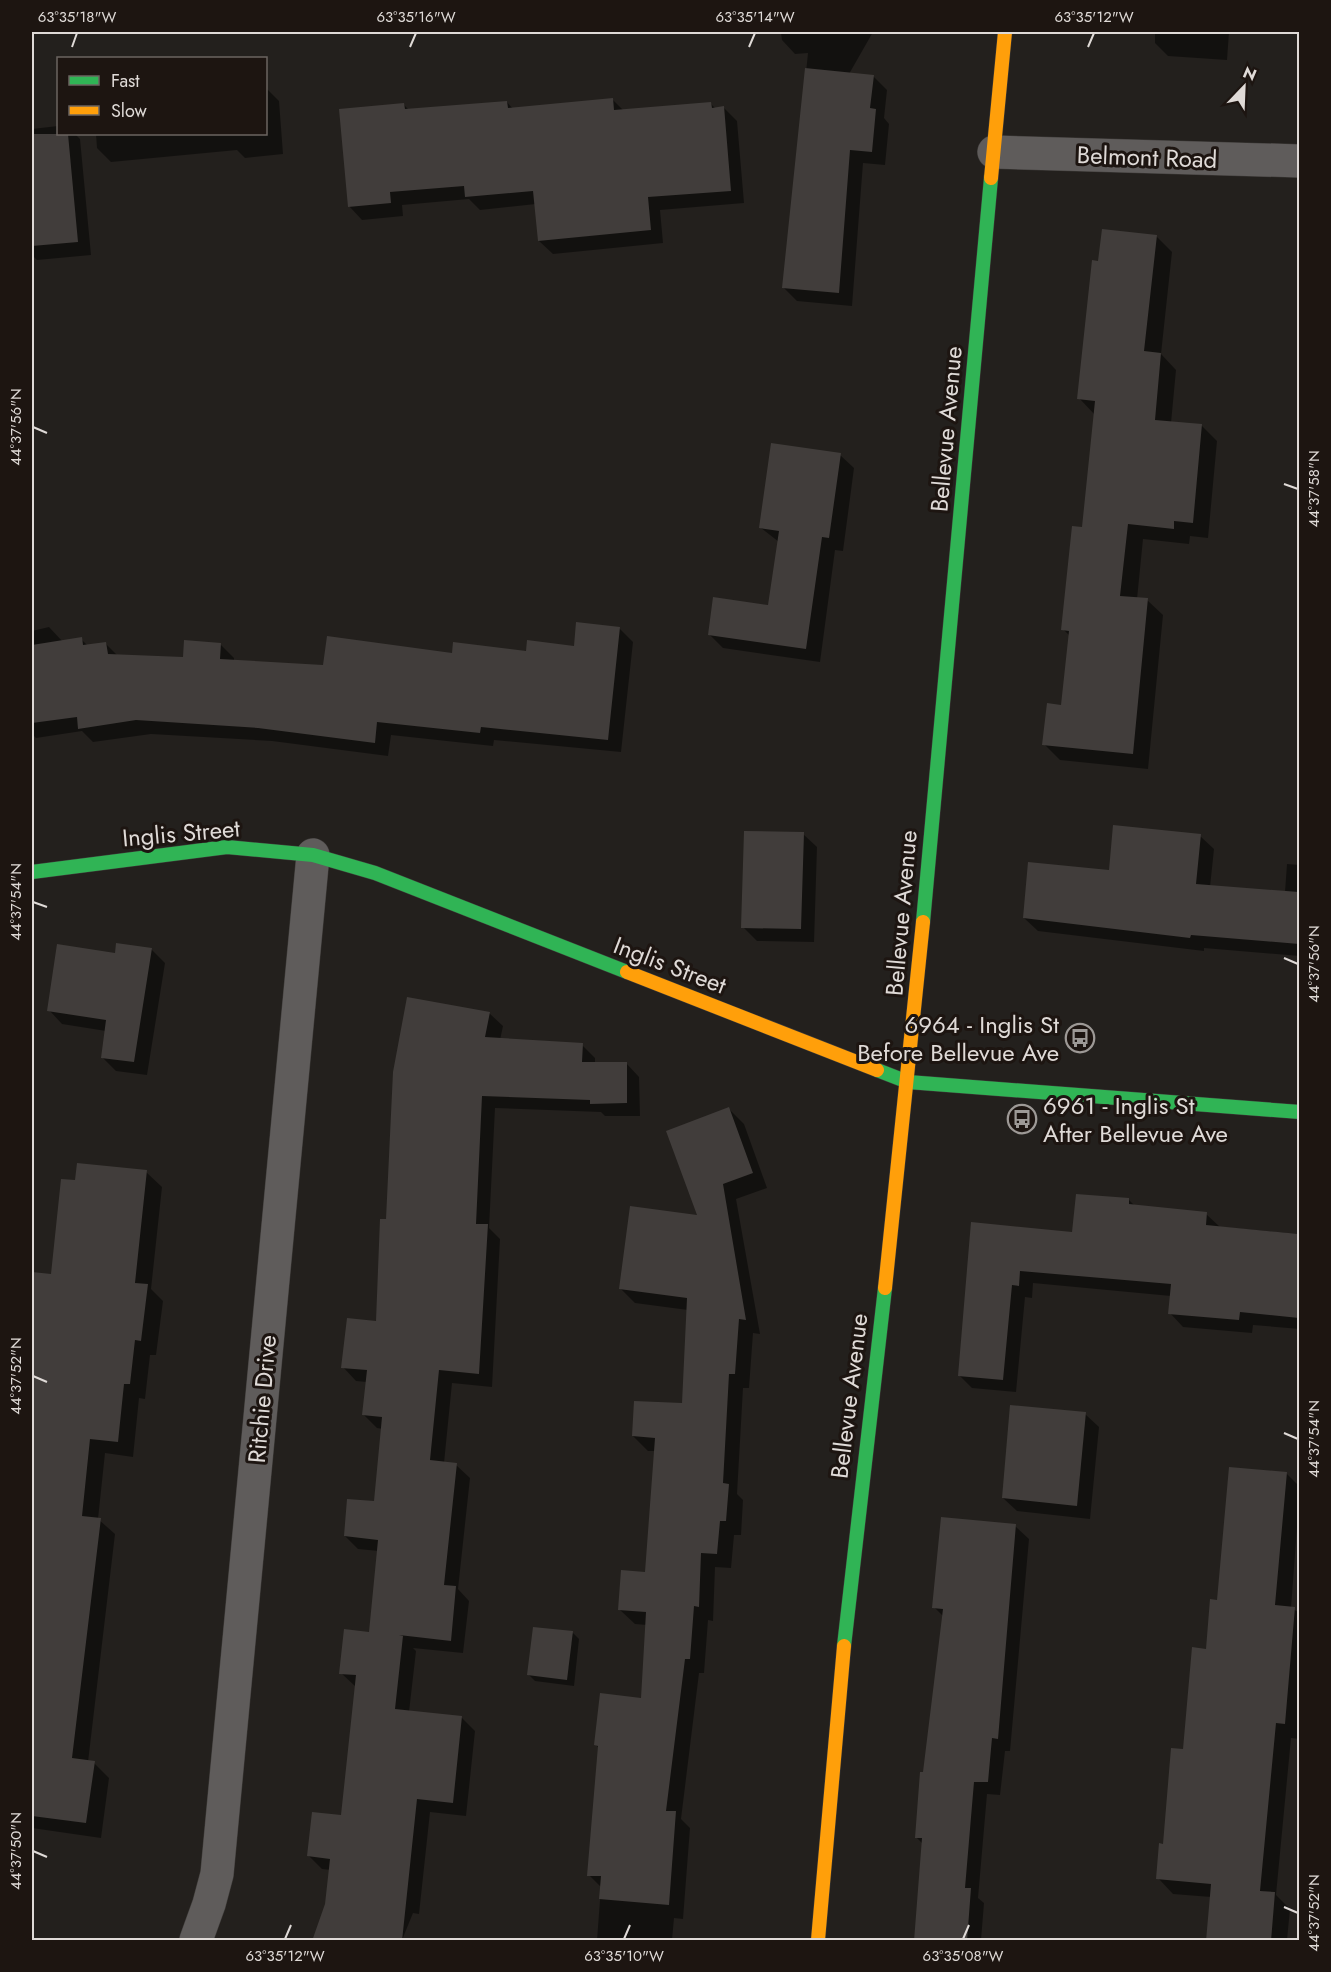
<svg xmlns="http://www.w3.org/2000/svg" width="1331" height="1972" viewBox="0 0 1331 1972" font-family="Jost,sans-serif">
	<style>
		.shadow { fill: #0007 }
		.building { fill: #413d3b }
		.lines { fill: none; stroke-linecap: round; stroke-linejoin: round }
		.street-casing { stroke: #3e3b39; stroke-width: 34 }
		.fast-casing { stroke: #3e3b39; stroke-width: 15 }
		.slow-casing { stroke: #3e3b39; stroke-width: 15 }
		.street { stroke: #5f5c5b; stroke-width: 33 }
		.fast { stroke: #30b455; stroke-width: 14 }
		.slow { stroke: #ff9f0a; stroke-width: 14 }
		.ticks { fill: none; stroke: #dfdad7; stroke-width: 2 }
		.labels { text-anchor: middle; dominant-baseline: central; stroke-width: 6; stroke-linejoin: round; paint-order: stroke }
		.street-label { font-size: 24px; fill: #dfdad7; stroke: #1d1511 }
		.poi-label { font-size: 24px; fill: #dfdad7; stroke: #1d1511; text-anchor: end }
		.neatline { fill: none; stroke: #dfdad7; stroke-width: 2 }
		.ticks-label { font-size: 15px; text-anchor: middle; fill: #dfdad7 }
	</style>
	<rect width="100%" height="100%" fill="#23201d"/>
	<!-- shadow -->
	<g class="shadow">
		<path d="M766,32H873L849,74L873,76L887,90L884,118L889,124L885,165L863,163L852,306L797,301L784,288L808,53L795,54L782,40L781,33Z"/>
		<path d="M1155,32H1229L1227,60L1168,56L1155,43Z"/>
		<path d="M266,88L279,101L283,154L245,158L237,150L111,162L97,148L96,134H266Z"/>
		<path d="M612,99L624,111L710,103L716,109L724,108L737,121L744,203L660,210L663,243L553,254L539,241L536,204L480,210L469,199L402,205L403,216L362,220L349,206L404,105L409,110L507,102L513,109Z"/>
		<path d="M58,126V134H75L80,139L91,255L37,260L32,255V129Z"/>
		<path d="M1156,236L1172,252L1161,354L1176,370L1171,423L1202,426L1217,441L1208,538L1190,536L1189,544L1143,539L1137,599L1147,600L1163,615L1148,769L1060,760L1044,744L1062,706L1070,636L1063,629L1084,529L1095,415L1079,398L1099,262Z"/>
		<path d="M840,455L854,468L843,551L835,550L820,662L723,648L709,634L769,607L779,542L761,528Z"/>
		<path d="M49,627L63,642L81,639L88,646L105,643L118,656L185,658L220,644L234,658V662L324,667L575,647L619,628L633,642L621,752L494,740L493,746L391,735L388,756L272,741L151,734L93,742L82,731L36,738L32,734V631Z"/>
		<path d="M803,834L817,847L814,942L757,941L743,927Z"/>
		<path d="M1200,836L1214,849L1210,887L1285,892L1287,864L1300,865V956L1204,948V951L1038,931L1024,918L1110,872Z"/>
		<path d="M151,949L165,963L147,1075L116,1071L102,1057L106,1031L62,1024L49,1010L116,955Z"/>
		<path d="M489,1013L503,1026L500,1040L582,1045L595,1058V1064L626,1063L639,1077L640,1116H605L601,1112L495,1108L489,1228L500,1239L492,1387L452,1383L444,1463L456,1465L470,1478L458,1589L469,1601L463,1653L413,1648L416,1651L409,1712L462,1718L475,1731L466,1816L430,1812L419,1914L413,1913L402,1940H313L327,1904L331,1870L322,1869L309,1856L342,1817L356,1687L341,1673L371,1634L379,1551L358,1549L345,1536L376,1503L383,1429L377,1428L364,1415L367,1382L356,1381L343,1367L377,1323L387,1221Z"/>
		<path d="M729,1109L744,1124L767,1188L736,1199L760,1334L753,1333L749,1388H743L737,1494L743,1500L741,1535H734L731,1568L715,1567L713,1621L708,1620L704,1673H699L681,1819L690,1828L683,1919L674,1918L672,1940H597L601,1887L589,1875L599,1748L596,1745L643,1699L647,1625L635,1624L620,1610L647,1573L656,1451H648L633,1436L683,1405L688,1310L635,1303L621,1289L699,1217Z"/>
		<path d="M146,1172L162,1187L151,1289L163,1301L156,1355H150L145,1399L139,1398L133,1457L105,1453L98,1519L115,1534L88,1762L94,1763L109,1778L101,1838L32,1828V1302L34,1274L52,1276L76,1182Z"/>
		<path d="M1129,1200L1136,1207L1206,1214L1220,1227L1300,1234V1329L1253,1325L1252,1333L1183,1327L1170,1313L1171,1296L1033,1283L1032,1298L1025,1297L1016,1392L972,1388L959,1375L972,1224L1074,1233Z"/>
		<path d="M1085,1414L1099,1427L1090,1519L1017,1511L1003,1498Z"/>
		<path d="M1286,1473L1300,1487L1291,1608L1300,1613V1739L1291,1738L1276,1895L1290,1909L1287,1940H1207L1211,1897L1173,1894L1158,1878L1218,1601Z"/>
		<path d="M1015,1526L1029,1539L1010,1751H1005L1000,1795L987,1794L978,1898L984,1903L981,1940H915L923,1844L916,1837L944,1617L934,1607Z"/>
		<path d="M573,1633L579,1639L574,1686L535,1681L528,1674Z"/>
	</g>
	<!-- building -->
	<g class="building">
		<path d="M805,68L874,75L870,108L876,109L872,152L850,150L839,293L782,288Z"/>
		<path d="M613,98L614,110L711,102L712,108L724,106L731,191L648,197L651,230L538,241L533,191L465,197L464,186L390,192L391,203L348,207L339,109L404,103L405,109L507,101L508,108Z"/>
		<path d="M32,134H68L78,242L32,246Z"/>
		<path d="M1102,229L1157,235L1144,351L1161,353L1155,420L1202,424L1193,523L1174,521V529L1128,524L1120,596L1148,598L1133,754L1042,745L1047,703L1061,705L1069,631L1061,630L1072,526L1082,527L1095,401L1077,399L1092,260L1098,261Z"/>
		<path d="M771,443L841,453L829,538L822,537L806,649L708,635L713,597L768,605L779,531L759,528Z"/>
		<path d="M576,622L620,627L608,740L481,727L480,733L377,722L375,743L258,728L136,720L78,729L77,717L32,723V645L82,637L83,645L106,642L108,654L183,657L184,640L221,643L220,659L323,665L327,636L452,653L453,642L526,651L527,640L574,646Z"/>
		<path d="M1113,825L1201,834L1196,884L1299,892V944L1191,935L1190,938L1023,918L1028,862L1109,870Z"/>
		<path d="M744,831L804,832L801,929L741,928Z"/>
		<path d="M116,943L152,948L134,1062L101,1058L106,1020L47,1011L57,944L115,953Z"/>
		<path d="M407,997L490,1012L485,1037L583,1043L582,1062H627V1103L590,1104V1100L482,1096L476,1224H488L479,1374L439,1370L430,1460L457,1463L444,1585L456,1586L451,1641L399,1635L403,1636L395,1709L462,1716L453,1803L417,1799L402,1941H312L325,1904L330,1859L307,1856L312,1812L341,1815L356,1675L339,1674L344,1629L369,1632L378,1540L344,1536L347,1499L374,1501L382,1417L362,1415L367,1370L341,1368L347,1318L376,1321L380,1219H386L393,1072Z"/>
		<path d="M729,1107L753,1173L723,1184L746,1320L739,1319L735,1374H729L723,1483L729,1484L726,1521H720L717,1554L701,1553L699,1607L694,1606L690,1659H685L666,1811H676L669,1905L599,1899L601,1876H587L598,1746L594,1745L600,1693L641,1698L646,1612L618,1610L621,1570L645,1572L655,1438L632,1436L634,1401L682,1403L687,1298L619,1289L630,1206L697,1215L666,1131Z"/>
		<path d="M77,1163L147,1170L135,1283L148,1284L141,1341L135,1340L130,1384H124L118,1442L90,1439L82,1516L101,1518L72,1758L95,1761L86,1823L32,1816V1272L51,1274L61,1179L75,1180Z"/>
		<path d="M1076,1194L1129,1198V1204L1207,1212L1206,1225L1299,1234V1318L1240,1312L1239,1320L1168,1314L1171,1284L1020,1271L1019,1286L1012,1285L1003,1380L958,1376L971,1222L1072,1232Z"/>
		<path d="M1010,1405L1086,1412L1077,1506L1002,1498Z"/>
		<path d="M1229,1467L1287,1472L1275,1605L1295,1607L1285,1724L1276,1723L1260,1891L1275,1892L1271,1941H1206L1211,1884L1156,1879L1159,1843L1163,1844L1171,1748L1183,1749L1192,1647L1206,1649L1210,1599L1217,1600Z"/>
		<path d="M941,1517L1016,1524L998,1739L992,1738L988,1782H974L965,1888H971L967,1941H914L922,1838H915L920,1772H923L943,1609L932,1608Z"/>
		<path d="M533,1627L573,1631L567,1680L527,1675Z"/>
	</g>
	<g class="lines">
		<!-- street casing -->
		<g class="street-casing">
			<g id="street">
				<path d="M994,152L1300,161"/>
				<path d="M196,1940L209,1904L217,1874L313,855"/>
			</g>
		</g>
		<!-- fast casing -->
		<g class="fast-casing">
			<g id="fast">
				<path d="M32,872L227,847L313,855L375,873L627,972"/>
				<path d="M923,922L991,178"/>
				<path d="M877,1070L908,1082L1300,1112"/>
				<path d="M844,1646L885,1288"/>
			</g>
		</g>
		<!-- slow casing -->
		<g class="slow-casing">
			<g id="slow">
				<path d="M991,178L1005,32"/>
				<path d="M627,972L877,1070"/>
				<path d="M885,1288L923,922"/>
				<path d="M818,1940L844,1646"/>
			</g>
		</g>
		<!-- street -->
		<use href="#street" class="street"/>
		<!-- fast -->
		<use href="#fast" class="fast"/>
		<!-- slow -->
		<use href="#slow" class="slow"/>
	</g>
	<!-- ticks -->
	<path class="ticks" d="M72,47L77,33M410,47L416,33M749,47L755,33M1088,47L1094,33M33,427L47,433M1284,484L1298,489M33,902L47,907M1284,958L1298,964M33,1376L47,1382M1284,1433L1298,1439M33,1851L47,1857M1284,1907L1298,1913M285,1939L291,1925M624,1939L630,1925M963,1939L969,1925"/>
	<!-- icons -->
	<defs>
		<g id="bus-ring" transform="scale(1.5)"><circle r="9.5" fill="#1d1511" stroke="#9d9996" stroke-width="1.5"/><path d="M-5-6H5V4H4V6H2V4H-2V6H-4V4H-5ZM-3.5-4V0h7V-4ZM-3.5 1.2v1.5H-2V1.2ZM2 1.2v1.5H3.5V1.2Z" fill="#9d9996"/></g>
	</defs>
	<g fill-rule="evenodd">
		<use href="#bus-ring" x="1080" y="1038"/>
		<use href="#bus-ring" x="1022" y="1119"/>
	</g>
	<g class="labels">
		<!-- street labels -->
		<g class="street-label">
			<text transform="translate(1147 157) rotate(2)">Belmont Road</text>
			<text transform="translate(946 429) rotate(-85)">Bellevue Avenue</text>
			<text transform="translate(181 833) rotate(-5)">Inglis Street</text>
			<text transform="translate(901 913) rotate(-85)">Bellevue Avenue</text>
			<text transform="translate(670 965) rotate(21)">Inglis Street</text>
			<text transform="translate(849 1396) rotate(-83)">Bellevue Avenue</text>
			<text transform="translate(262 1399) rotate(-85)">Ritchie Drive</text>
		</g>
		<!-- poi labels -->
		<g class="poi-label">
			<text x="1059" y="1024">6964 - Inglis St<tspan x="1059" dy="28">Before Bellevue Ave</tspan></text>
			<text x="1043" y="1105" text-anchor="start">6961 - Inglis St<tspan x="1043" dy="28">After Bellevue Ave</tspan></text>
		</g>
	</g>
	<!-- border -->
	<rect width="1331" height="1972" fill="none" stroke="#1d1511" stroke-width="66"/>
	<!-- legend -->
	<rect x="57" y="57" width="210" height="78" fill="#1d1511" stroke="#6b6460" stroke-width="1.5"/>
	<rect x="69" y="76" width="30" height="9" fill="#30b455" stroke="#6b6460" stroke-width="1.5"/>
	<text x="111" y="87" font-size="18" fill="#dfdad7">Fast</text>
	<rect x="69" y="106" width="30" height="9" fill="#ff9f0a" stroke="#6b6460" stroke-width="1.5"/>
	<text x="111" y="117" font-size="18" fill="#dfdad7">Slow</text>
	<!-- north arrow -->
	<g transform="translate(1244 87) rotate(23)" stroke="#1d1511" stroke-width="4.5" paint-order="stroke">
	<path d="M0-4.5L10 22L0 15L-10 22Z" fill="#dfdad7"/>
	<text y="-9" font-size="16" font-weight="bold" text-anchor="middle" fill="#dfdad7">N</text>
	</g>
	<rect x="33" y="33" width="1265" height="1906" class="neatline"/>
	<g class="ticks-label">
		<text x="77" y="22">63°35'18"W</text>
		<text x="416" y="22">63°35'16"W</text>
		<text x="755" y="22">63°35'14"W</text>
		<text x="1094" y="22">63°35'12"W</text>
		<text transform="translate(16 427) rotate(-90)" y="5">44°37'56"N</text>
		<text transform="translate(1314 489) rotate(-90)" y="5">44°37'58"N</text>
		<text transform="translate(16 902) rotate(-90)" y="5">44°37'54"N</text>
		<text transform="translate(1314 964) rotate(-90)" y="5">44°37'56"N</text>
		<text transform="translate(16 1376) rotate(-90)" y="5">44°37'52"N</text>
		<text transform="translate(1314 1439) rotate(-90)" y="5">44°37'54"N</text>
		<text transform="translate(16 1851) rotate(-90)" y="5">44°37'50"N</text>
		<text transform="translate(1314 1913) rotate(-90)" y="5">44°37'52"N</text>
		<text x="285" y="1961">63°35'12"W</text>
		<text x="624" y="1961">63°35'10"W</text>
		<text x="963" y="1961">63°35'08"W</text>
	</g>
</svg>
